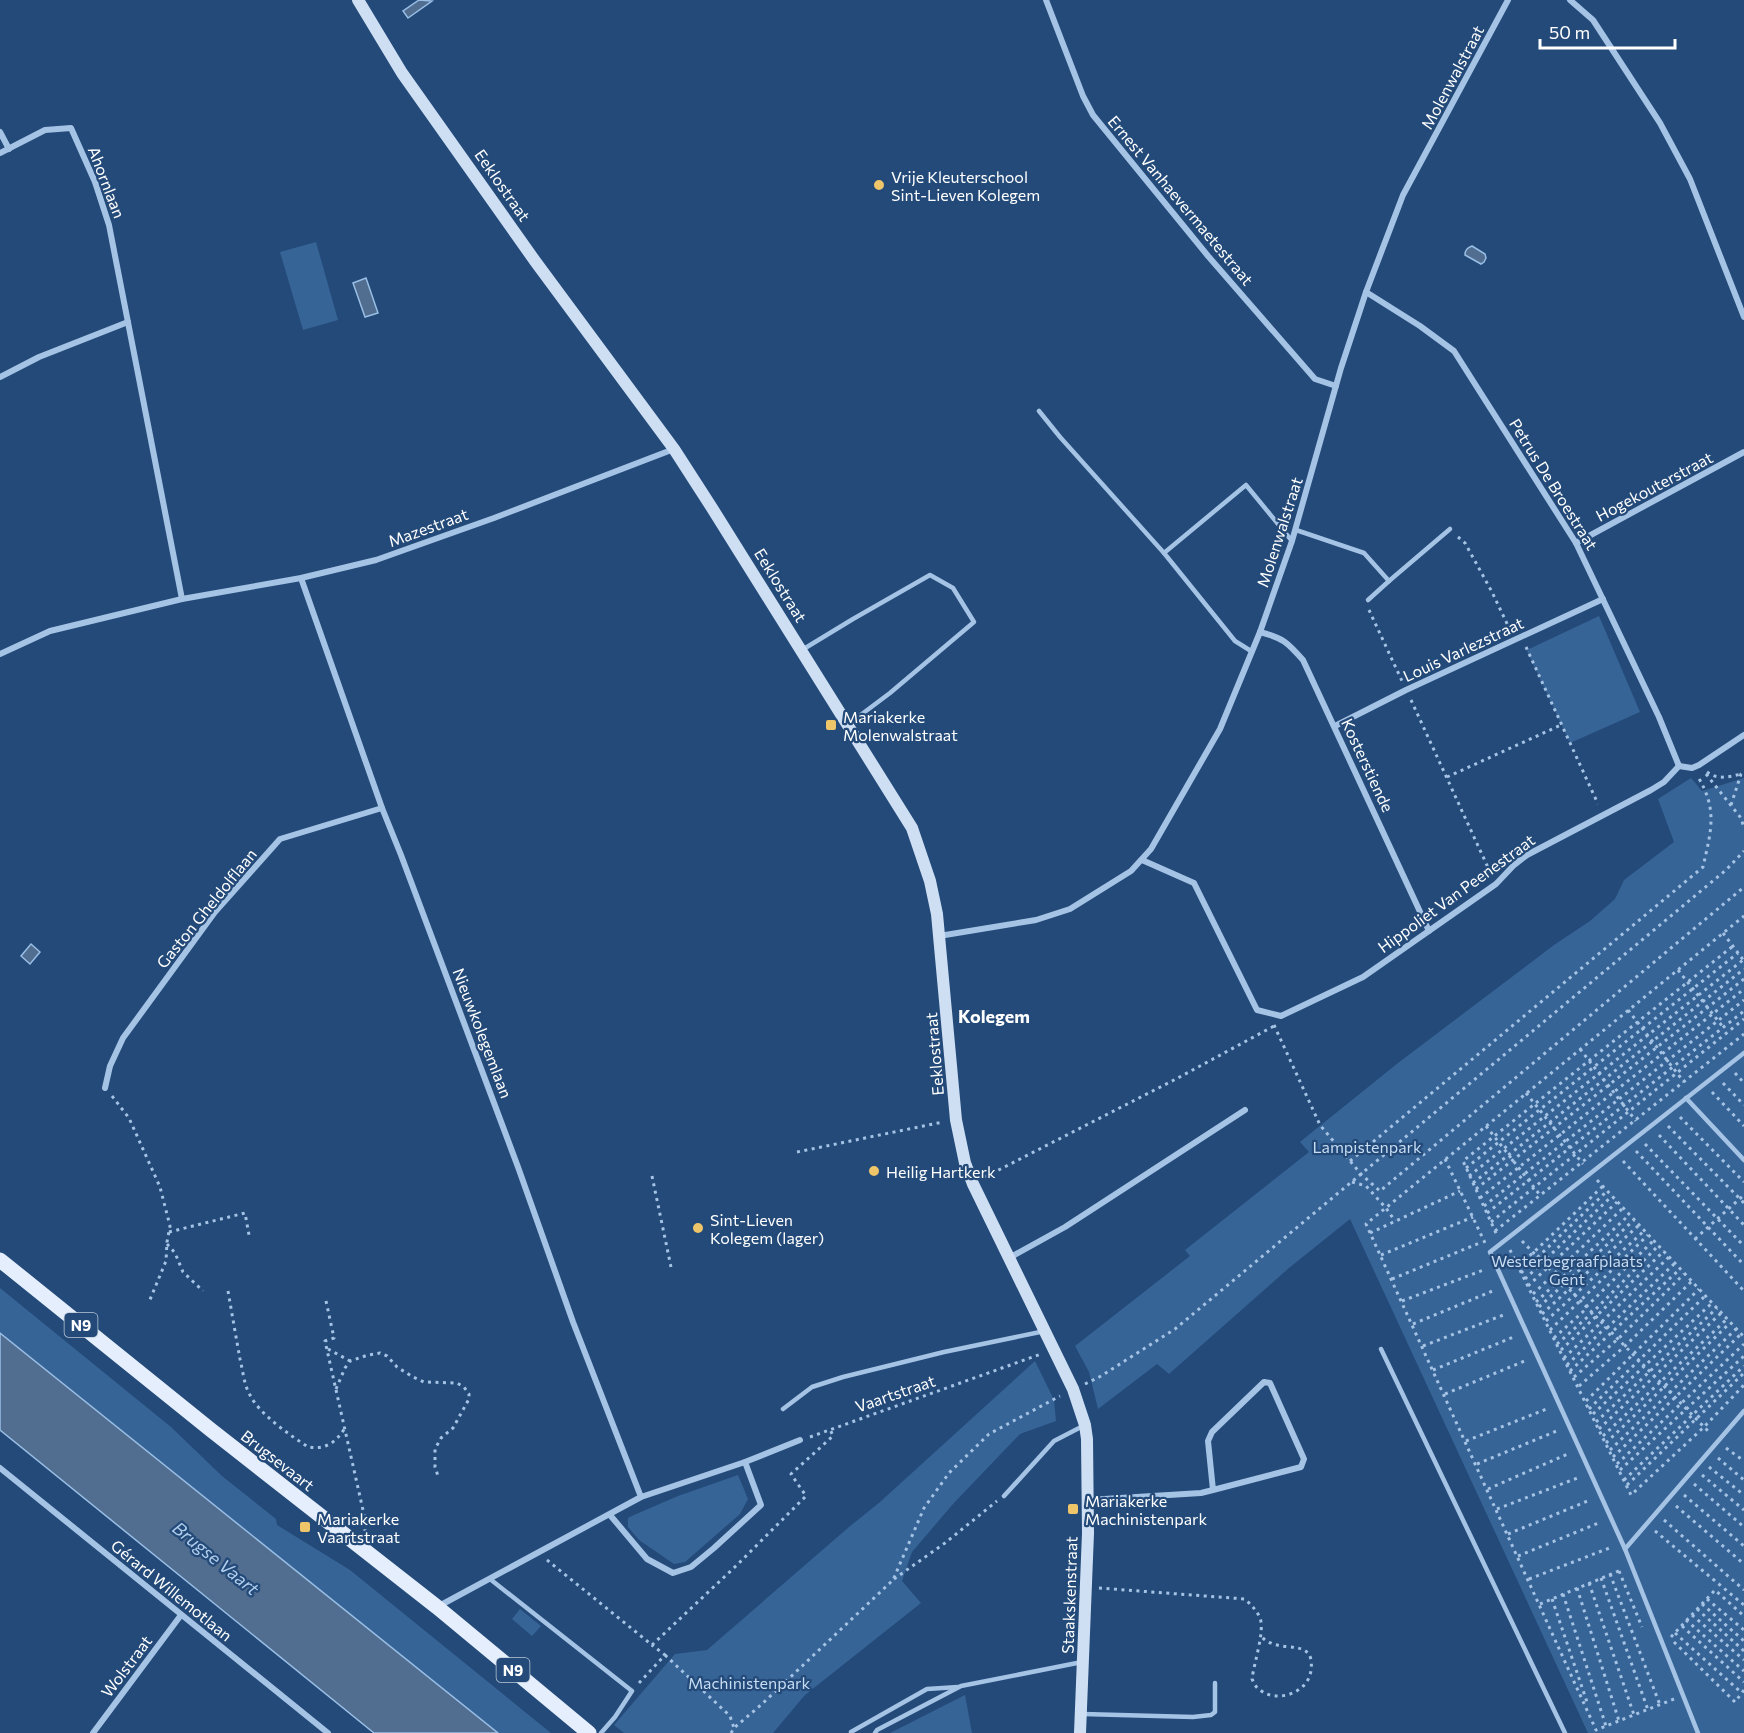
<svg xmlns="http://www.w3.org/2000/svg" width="1744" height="1733" viewBox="0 0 1744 1733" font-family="Commissioner,sans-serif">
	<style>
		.green { fill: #376496 }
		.water { fill: #516e90; stroke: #99bee5; stroke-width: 1.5 }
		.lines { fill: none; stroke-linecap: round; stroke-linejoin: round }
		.path { stroke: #a5c3e4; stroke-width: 3; stroke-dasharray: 3 4.5; stroke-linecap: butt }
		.lane { stroke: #a5c3e4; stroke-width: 4.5 }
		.street { stroke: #a5c3e4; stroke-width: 6 }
		.secondary { stroke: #cedff4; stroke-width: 12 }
		.primary { stroke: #e5eefc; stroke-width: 15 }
		.poi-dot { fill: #eec569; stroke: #234a79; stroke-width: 2 }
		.labels { text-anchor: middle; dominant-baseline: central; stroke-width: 4.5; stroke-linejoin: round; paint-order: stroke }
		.shield { fill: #234a79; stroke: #bdc9d7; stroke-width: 1.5 }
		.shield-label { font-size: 15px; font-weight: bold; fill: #fff }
		.street-label { font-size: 16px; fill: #fff; stroke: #234a79 }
		.poi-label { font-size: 16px; fill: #fff; stroke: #234a79; text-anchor: start }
		.park-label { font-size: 16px; fill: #c8dcf3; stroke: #234a79 }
		.neighbourhood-label { font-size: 18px; font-weight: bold; fill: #fff; stroke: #234a79 }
		.water-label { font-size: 18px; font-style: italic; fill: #b0cdec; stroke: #234a79 }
	</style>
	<rect width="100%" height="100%" fill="#234a79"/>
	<!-- green -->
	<g class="green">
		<path d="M316,242L338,320L303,330L280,252Z"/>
		<path d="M1599,616L1640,712L1570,743L1527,651L1529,649Z"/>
		<path d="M1691,778L1702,791L1744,778V1733H1588L1350,1219L1289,1268L1169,1374L1157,1364L1098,1409L1089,1372L1075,1346L1190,1256L1185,1250L1309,1152L1300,1142L1311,1133L1398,1063L1554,945L1590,921L1615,899L1624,880L1674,842L1658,799Z"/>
		<path d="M0,1288L171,1427L222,1476L276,1519L277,1525L350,1570L551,1733H498L0,1333Z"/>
		<path d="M1035,1361L1054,1400L1056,1421L1020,1434L953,1504L912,1552L902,1581L921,1603L805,1695L773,1733H624L614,1725L675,1654L707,1650L849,1527L880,1502Z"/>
		<path d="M738,1475L748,1499L740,1514L685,1562L674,1564L639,1540L628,1527V1518L634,1515L678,1496Z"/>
		<path d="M520,1609L541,1626L532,1636L512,1619Z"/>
		<path d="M965,1695L972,1733H890Z"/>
	</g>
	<!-- water -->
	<g class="water">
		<path d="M419,0L432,1L408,18L403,11Z"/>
		<path d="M1472,246L1485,254L1486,258L1484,262L1481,264L1465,255C1465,250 1467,248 1472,246Z"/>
		<path d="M366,278L378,313L365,317L353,283Z"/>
		<path d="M31,944L40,952L30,964L21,956Z"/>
		<path d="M0,1333L498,1733H374L0,1430Z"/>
	</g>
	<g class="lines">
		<!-- path -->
		<g class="path">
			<path d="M1458,537L1465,543L1492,592L1510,630"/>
			<path d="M1369,610L1402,681"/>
			<path d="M1526,647L1598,804"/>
			<path d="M1411,700L1491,874"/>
			<path d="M1707,772C1717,780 1729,777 1741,774"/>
			<path d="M1706,774L1741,818L1744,828"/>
			<path d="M1447,777L1561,725"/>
			<path d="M1731,805L1741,774L1744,772"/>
			<path d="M1723,933L1744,961"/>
			<path d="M1678,970L1723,1027"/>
			<path d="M1628,1010L1684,1082"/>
			<path d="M1274,1025L1320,1125L1361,1174L1380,1191L1744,887"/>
			<path d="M1580,1049L1636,1121"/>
			<path d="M1735,1073L1744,1083"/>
			<path d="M1723,1083L1744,1105"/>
			<path d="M1712,1092L1744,1126"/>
			<path d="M1526,1093L1583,1164"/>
			<path d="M112,1096L129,1118L160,1187L170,1226L167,1242L166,1261L149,1302"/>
			<path d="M1680,1117L1744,1182"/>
			<path d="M1486,1126L1540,1195"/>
			<path d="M1668,1126L1744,1203"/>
			<path d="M1659,1135L1744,1225"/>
			<path d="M1645,1144L1744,1246"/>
			<path d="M1636,1151L1744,1265"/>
			<path d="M797,1152L943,1122"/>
			<path d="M1445,1159L1485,1243"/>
			<path d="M1350,1161L1703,867C1711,831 1718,810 1698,777"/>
			<path d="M1623,1161L1744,1291"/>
			<path d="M1466,1168L1738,953"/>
			<path d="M652,1176L671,1267"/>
			<path d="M1469,1176L1743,960"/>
			<path d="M985,1177L1176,1079L1274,1026"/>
			<path d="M1597,1180L1744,1337"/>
			<path d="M1352,1182L1366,1186L1386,1208L1395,1221"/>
			<path d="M1473,1183L1744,969"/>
			<path d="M1476,1189L1744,979"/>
			<path d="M1480,1198L1744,989"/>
			<path d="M1484,1206L1744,1000"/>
			<path d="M1487,1213L1744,1011"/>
			<path d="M1491,1222L1744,1019"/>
			<path d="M1495,1231L1744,1034"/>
			<path d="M169,1232L245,1213L249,1235"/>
			<path d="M1370,1233L1460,1191"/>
			<path d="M1496,1233L1463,1161L1733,946"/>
			<path d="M1695,1239L1744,1195"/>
			<path d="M1522,1241L1710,1433"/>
			<path d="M167,1244L175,1253L183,1272L203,1291"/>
			<path d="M1510,1250L1631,1495L1704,1427L1744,1385"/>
			<path d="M1381,1255L1473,1217"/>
			<path d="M1518,1265L1534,1252L1603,1186"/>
			<path d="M1521,1273L1607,1191"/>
			<path d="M1392,1279L1482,1242"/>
			<path d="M1525,1279L1612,1196"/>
			<path d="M1528,1286L1617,1202"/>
			<path d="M228,1291C232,1314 236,1337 240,1359C243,1371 244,1385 250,1395C260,1415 290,1435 308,1447C326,1450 336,1442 345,1428"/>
			<path d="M1533,1294L1623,1208"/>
			<path d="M326,1301L334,1338L325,1341L365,1519V1531"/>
			<path d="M1402,1301L1486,1269"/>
			<path d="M1536,1302L1629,1215"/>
			<path d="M1539,1307L1634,1220"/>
			<path d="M1586,1307L1653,1241"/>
			<path d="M1542,1314L1639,1225"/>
			<path d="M1546,1321L1644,1231"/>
			<path d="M1413,1324L1495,1290"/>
			<path d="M1607,1328L1675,1263"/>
			<path d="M1550,1330L1648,1235"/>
			<path d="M1554,1338L1587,1308"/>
			<path d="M1557,1344L1592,1313L1658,1246"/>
			<path d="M1423,1346L1506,1314"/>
			<path d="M328,1349L350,1361"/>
			<path d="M1561,1350L1664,1251"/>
			<path d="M1564,1358L1669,1257"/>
			<path d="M1567,1365L1606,1327"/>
			<path d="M1433,1370L1516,1336"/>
			<path d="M1570,1371L1680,1269"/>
			<path d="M1574,1377L1618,1339L1684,1274"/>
			<path d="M1085,1384L1101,1376L1175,1329L1726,870L1744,851"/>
			<path d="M1579,1386L1625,1346L1692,1281"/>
			<path d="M336,1389L345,1368L350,1361L368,1355L380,1353L387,1356L397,1367L413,1377L424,1382L457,1383L464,1387L469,1394V1399L453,1428L441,1438L435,1449V1467L438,1476"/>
			<path d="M1445,1394L1527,1360"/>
			<path d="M1586,1401L1699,1289"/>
			<path d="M1589,1409L1705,1296"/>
			<path d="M1593,1414L1712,1303"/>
			<path d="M1596,1422L1717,1308"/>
			<path d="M1599,1429L1721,1313"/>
			<path d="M1603,1436L1727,1319"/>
			<path d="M810,1437L1041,1354"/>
			<path d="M1466,1441L1549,1408"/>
			<path d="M1606,1443L1730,1323"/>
			<path d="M1726,1448L1744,1461"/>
			<path d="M1610,1450L1736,1329"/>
			<path d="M1613,1457L1741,1334"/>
			<path d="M1718,1458L1744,1480"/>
			<path d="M1477,1464L1559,1430"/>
			<path d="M1617,1464L1744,1344"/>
			<path d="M1709,1467L1744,1495"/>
			<path d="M1620,1470L1744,1356"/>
			<path d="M1702,1475L1744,1510"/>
			<path d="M1624,1480L1744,1366"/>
			<path d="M1694,1484L1744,1527"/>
			<path d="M1627,1485L1744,1373"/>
			<path d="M1488,1489L1570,1453"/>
			<path d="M1684,1495L1744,1546"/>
			<path d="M1676,1506L1744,1564"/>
			<path d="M1497,1509L1580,1477"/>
			<path d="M1664,1520L1744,1590"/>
			<path d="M1655,1531L1744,1605"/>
			<path d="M1508,1534L1590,1500"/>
			<path d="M1518,1556L1601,1522"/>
			<path d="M547,1560L652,1645L737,1565L806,1496L791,1474L833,1436L830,1429"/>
			<path d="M1619,1571L1642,1627"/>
			<path d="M1610,1574L1660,1705"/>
			<path d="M1601,1578L1648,1710"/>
			<path d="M894,1579L945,1543L997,1501"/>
			<path d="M1529,1579L1612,1547"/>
			<path d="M1589,1583L1634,1715"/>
			<path d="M1099,1588L1245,1599C1251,1605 1256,1609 1260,1618C1265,1631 1254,1663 1252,1679C1254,1683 1256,1688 1260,1690C1278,1704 1309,1692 1311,1670C1315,1640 1288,1651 1271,1643C1266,1642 1263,1638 1260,1635"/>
			<path d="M1577,1588L1619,1721"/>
			<path d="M1563,1594L1606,1726"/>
			<path d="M1552,1599L1587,1702"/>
			<path d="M1707,1599L1744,1630"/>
			<path d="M1540,1604L1621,1570"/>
			<path d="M1702,1604L1744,1641"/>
			<path d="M1697,1609L1744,1651"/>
			<path d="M1692,1615L1744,1660"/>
			<path d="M1686,1620L1744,1671"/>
			<path d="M1682,1626L1744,1682"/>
			<path d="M1675,1633L1742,1693"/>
			<path d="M1671,1637L1715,1590L1744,1616"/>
			<path d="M1674,1642L1735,1702L1744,1690"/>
			<path d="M665,1655L730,1716L734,1728"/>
			<path d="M639,1683L665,1655L652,1645"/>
			<path d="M1674,1699L1596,1730L1366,1224L1744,916"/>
			<path d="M731,1733L734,1728L762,1704L893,1580L924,1508L949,1473L989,1434L1060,1396"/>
		</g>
		<!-- lane -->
		<g class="lane">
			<path d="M1039,411L1060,437L1164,553"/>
			<path d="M1296,530L1364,553L1389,581L1450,529"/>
			<path d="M1368,600L1389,581"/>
			<path d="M802,650L853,619L930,575L953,588L974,622L890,693L850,723"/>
			<path d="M1251,651L1235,641L1164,553L1246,485L1292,541"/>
			<path d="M1686,1098L1744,1160"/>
			<path d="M1381,1349L1565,1733"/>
			<path d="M783,1409L812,1387L843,1377L944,1352L1045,1331"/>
			<path d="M1004,1496L1054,1441L1083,1426"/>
			<path d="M1625,1549L1744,1411"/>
			<path d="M490,1579L632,1691L615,1717L601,1733"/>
			<path d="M1083,1714L1193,1717L1211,1715L1215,1712V1683"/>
			<path d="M851,1732L927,1689L958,1687"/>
			<path d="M875,1733L877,1730L961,1686L1082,1662"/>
			<path d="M1698,1733L1625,1549L1490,1252L1744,1053"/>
		</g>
		<!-- street -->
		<g class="street">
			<path d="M1046,0L1083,96L1093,115L1208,256L1315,379L1336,386"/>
			<path d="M1570,0L1593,20L1660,123L1690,179L1744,317"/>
			<path d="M0,132L9,149"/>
			<path d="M0,153L45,130L71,128L95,182L109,225L182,599"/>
			<path d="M1366,292L1420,326L1454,351L1576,543L1659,717L1679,766"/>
			<path d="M0,377L39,357L128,322"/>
			<path d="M1576,543L1744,452"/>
			<path d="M301,578L382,808L401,855L518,1167L573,1322L641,1497"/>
			<path d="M1260,632C1283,638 1287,642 1303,660L1429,931"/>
			<path d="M0,654L50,631L182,599L301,578L376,560L494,518L674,449"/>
			<path d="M1335,726L1406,690L1603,599"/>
			<path d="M1679,766L1692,768L1699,765L1744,735"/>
			<path d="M1142,860L1194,883L1257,1010L1281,1016L1363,977L1496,884L1514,865L1527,855L1651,790L1664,782L1679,766"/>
			<path d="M939,936L1036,920L1070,909L1131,871L1151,849L1220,729L1260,632L1292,541L1341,368L1366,292L1403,195L1508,0"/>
			<path d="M105,1088L110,1066L123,1038L215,912L280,839L382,808"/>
			<path d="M1009,1258L1065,1227L1245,1110"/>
			<path d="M0,1468L328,1733"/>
			<path d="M1088,1500L1201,1493L1213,1490L1208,1441L1212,1432L1264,1382L1270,1383L1304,1459L1301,1467L1213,1490"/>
			<path d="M610,1515L647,1559L673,1573L691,1567L714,1548L761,1505L745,1462"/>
			<path d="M439,1606L641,1497L745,1462L800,1440"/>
			<path d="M93,1733L181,1615"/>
		</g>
		<!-- secondary -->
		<path class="secondary" d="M358,0L402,73L535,261L674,449L712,508L912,828L930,881L937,914L956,1120L965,1163L973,1184L1073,1389L1085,1425L1087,1439L1088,1533L1080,1733"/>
		<!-- primary -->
		<path class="primary" d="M0,1260L211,1430L437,1607L589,1733"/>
	</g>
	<!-- markers -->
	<g class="poi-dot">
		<circle cx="879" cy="185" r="6"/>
		<rect x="825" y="719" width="12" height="12" rx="3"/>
		<circle cx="874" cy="1171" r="6"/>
		<circle cx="698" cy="1228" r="6"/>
		<rect x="1067" y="1503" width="12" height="12" rx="3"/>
		<rect x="299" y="1521" width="12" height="12" rx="3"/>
	</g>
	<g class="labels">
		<!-- shield labels -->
		<g class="shield">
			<rect x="64.5" y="1313" width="33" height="24" rx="4.5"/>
			<rect x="496.5" y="1658" width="33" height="24" rx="4.5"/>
		</g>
		<g class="shield-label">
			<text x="81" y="1325">N9</text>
			<text x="513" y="1670">N9</text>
		</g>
		<!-- street labels -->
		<g class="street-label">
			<text transform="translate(1452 77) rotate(-62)">Molenwalstraat</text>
			<text transform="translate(107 182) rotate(69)">Ahornlaan</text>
			<text transform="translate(503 185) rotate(55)">Eeklostraat</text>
			<text transform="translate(1181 200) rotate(50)">Ernest Vanhaevermaetestraat</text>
			<text transform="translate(1554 484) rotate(58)">Petrus De Broestraat</text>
			<text transform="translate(1654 486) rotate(-28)">Hogekouterstraat</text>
			<text transform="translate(428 527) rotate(-20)">Mazestraat</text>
			<text transform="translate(1279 532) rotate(-72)">Molenwalstraat</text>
			<text transform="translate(781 585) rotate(58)">Eeklostraat</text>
			<text transform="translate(1463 649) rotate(-25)">Louis Varlezstraat</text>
			<text transform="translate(1368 765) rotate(65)">Kosterstiende</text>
			<text transform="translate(1456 893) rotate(-36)">Hippoliet Van Peenestraat</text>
			<text transform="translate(206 908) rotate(-51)">Gaston Gheldolflaan</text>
			<text transform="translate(483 1033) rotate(69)">Nieuwkolegemlaan</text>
			<text transform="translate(934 1054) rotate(-95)">Eeklostraat</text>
			<text transform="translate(895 1393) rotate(-19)">Vaartstraat</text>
			<text transform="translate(278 1460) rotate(38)">Brugsevaart</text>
			<text transform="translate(172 1590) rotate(39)">Gérard Willemotlaan</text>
			<text transform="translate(1069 1595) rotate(-88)">Staakskenstraat</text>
			<text transform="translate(126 1666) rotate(-53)">Wolstraat</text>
		</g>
		<!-- poi labels -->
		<g class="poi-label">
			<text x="891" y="176">Vrije Kleuterschool<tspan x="891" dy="18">Sint-Lieven Kolegem</tspan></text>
			<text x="843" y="716">Mariakerke<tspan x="843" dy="18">Molenwalstraat</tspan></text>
			<text x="886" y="1171">Heilig Hartkerk</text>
			<text x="710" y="1219">Sint-Lieven<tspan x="710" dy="18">Kolegem (lager)</tspan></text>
			<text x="1085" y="1500">Mariakerke<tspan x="1085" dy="18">Machinistenpark</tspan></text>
			<text x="317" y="1518">Mariakerke<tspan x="317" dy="18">Vaartstraat</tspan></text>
		</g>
		<!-- park labels -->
		<g class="park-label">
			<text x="1367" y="1146">Lampistenpark</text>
			<text x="1567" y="1260">Westerbegraafplaats<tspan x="1567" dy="18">Gent</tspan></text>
			<text x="749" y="1682">Machinistenpark</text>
		</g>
		<!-- neighbourhood labels -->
		<g class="neighbourhood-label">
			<text x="994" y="1016">Kolegem</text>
		</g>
		<!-- water labels -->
		<g class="water-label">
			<text transform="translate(216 1558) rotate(39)">Brugse Vaart</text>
		</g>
	</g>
	<!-- scale -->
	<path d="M1540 39v9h135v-9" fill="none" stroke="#ffffff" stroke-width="3"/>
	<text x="1549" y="39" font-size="18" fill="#ffffff" stroke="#234a79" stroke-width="4.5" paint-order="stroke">50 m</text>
</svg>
